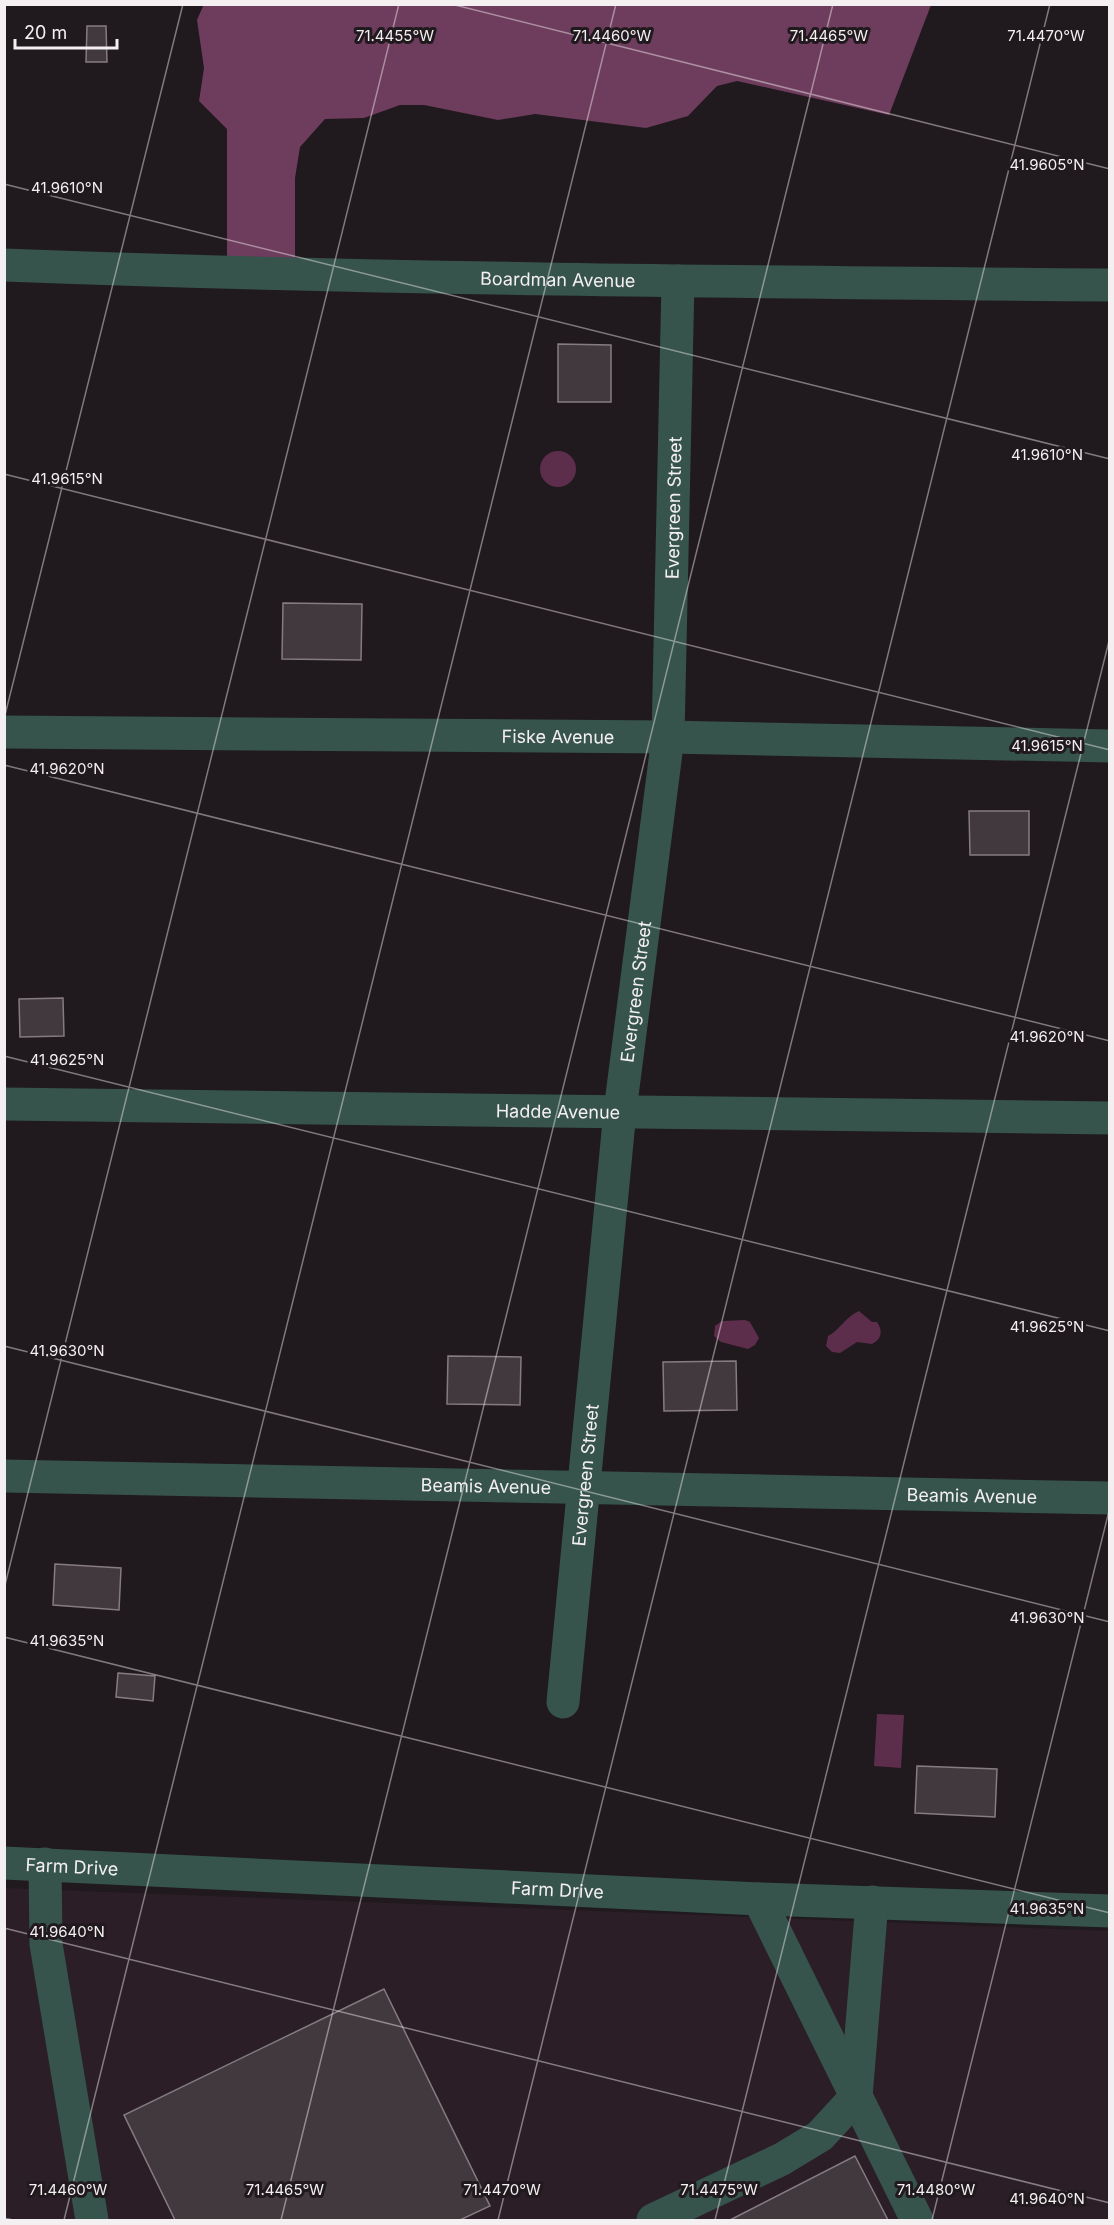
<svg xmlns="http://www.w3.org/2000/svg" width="1114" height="2225" viewBox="0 0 1114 2225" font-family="Inter,sans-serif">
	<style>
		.built { fill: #2b1e26 }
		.forest { fill: #6e3c5c }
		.water { fill: #5d2d4c }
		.building { fill: #41393e; stroke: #857c81; stroke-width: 1.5 }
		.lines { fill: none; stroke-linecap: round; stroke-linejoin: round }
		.minor { stroke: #36534c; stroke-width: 33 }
		.ticks { fill: none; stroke: #f4eff1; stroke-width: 1.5; stroke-opacity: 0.45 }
		.labels { text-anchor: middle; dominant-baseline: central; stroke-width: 6; stroke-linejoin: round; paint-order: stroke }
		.street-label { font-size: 18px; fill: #f4eff1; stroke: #20191d }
		.ticks-label { font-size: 15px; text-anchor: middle; fill: #f4eff1; stroke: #20191d; stroke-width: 6; stroke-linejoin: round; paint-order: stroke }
	</style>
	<rect width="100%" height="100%" fill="#20191d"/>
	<!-- built -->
	<path class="built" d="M5,1888L1109,1931V2220H5Z"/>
	<!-- forest -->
	<path class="forest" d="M204,4L931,5L889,115L737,81L717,86L688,116L646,128L535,114L498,120L424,105H400L364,118L325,119L300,147L295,178V266L227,257V129L199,101L204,68L197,20Z"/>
	<!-- water -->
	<g class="water">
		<circle cx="558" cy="469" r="18"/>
		<path d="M859,1311L872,1322H877C883,1331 882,1339 872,1344L857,1342L840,1353L832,1352L826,1346L828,1336C841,1329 845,1317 859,1311Z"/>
		<path d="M745,1320L750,1322L759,1338L755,1345L748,1349L721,1342L714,1336L715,1326L722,1321Z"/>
		<path d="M877,1714L904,1715L901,1768L874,1766Z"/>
	</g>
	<!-- building -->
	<g class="building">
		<path d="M87,26H106L107,62H86Z"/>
		<path d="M558,344L611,345V402H558Z"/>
		<path d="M283,603L362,604L361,660L282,659Z"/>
		<path d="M969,811H1029V855H970Z"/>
		<path d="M63,998L64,1036L20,1037L19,999Z"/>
		<path d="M448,1356L521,1357L520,1405L447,1404Z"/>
		<path d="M736,1361L737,1410L664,1411L663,1362Z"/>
		<path d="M55,1564L121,1568L119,1610L53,1605Z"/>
		<path d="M118,1673L155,1676L153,1701L116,1697Z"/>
		<path d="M917,1766L997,1769L995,1817L915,1813Z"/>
		<path d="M384,1989L490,2206L460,2220H175L124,2115Z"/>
		<path d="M855,2156L888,2220H730Z"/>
	</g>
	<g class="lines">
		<!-- minor -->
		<g class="minor">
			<path id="s1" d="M4,265C373,279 741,282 1110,285"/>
			<path id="s2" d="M4,732L668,737L1110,746"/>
			<path id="s3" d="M4,1104L1110,1118"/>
			<path id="s4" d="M4,1476L1110,1498"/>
			<path id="s5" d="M563,1702L620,1111L668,737L678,281"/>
			<path id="s6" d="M4,1863L759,1899L1110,1911"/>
			<path d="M45,1864L46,1944L92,2220"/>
			<path d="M759,1899L917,2220"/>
			<path d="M653,2220L782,2159L820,2136L856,2097L872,1902"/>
		</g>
	</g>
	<!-- ticks -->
	<path class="ticks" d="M451,4L1110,169M4,184L1110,459M4,474L1110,750M4,719L183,4M4,765L1110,1041M4,1056L1110,1331M4,1346L1110,1622M4,1589L399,4M4,1637L1110,1913M4,1928L1110,2203M4,2218L13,2220M64,2220L616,4M281,2220L833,4M498,2220L1050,4M715,2220L1110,637M932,2220L1110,1507"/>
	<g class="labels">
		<!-- street labels -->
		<g class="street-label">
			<text stroke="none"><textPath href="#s1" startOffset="554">Boardman Avenue</textPath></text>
			<text stroke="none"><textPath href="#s5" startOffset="1200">Evergreen Street</textPath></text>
			<text stroke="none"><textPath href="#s2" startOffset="554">Fiske Avenue</textPath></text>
			<text stroke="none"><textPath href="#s5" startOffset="714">Evergreen Street</textPath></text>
			<text stroke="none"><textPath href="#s3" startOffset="554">Hadde Avenue</textPath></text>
			<text stroke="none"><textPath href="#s5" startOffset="228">Evergreen Street</textPath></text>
			<text stroke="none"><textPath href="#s4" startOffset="482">Beamis Avenue</textPath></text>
			<text stroke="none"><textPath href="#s4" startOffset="968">Beamis Avenue</textPath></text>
			<text stroke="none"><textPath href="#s6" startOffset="68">Farm Drive</textPath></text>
			<text stroke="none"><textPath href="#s6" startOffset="554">Farm Drive</textPath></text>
		</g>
	</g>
	<g class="ticks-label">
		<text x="395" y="41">71.4455°W</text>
		<text x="612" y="41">71.4460°W</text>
		<text x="829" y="41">71.4465°W</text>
		<text x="1046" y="41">71.4470°W</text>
		<text x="1047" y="170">41.9605°N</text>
		<text x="67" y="193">41.9610°N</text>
		<text x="1047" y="460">41.9610°N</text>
		<text x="67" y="484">41.9615°N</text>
		<text x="1047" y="751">41.9615°N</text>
		<text x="67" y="774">41.9620°N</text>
		<text x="1047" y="1042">41.9620°N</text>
		<text x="67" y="1065">41.9625°N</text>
		<text x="1047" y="1332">41.9625°N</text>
		<text x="67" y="1356">41.9630°N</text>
		<text x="1047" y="1623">41.9630°N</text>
		<text x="67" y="1646">41.9635°N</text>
		<text x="1047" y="1914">41.9635°N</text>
		<text x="67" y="1937">41.9640°N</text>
		<text x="68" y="2195">71.4460°W</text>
		<text x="285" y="2195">71.4465°W</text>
		<text x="502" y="2195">71.4470°W</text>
		<text x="719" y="2195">71.4475°W</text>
		<text x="936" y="2195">71.4480°W</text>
		<text x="1047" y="2204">41.9640°N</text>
	</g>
	<!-- border -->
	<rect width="1114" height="2225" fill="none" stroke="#f4eff1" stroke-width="12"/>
	<!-- scale -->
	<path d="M15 39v9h102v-9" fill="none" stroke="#f4eff1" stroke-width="3"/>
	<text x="24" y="39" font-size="18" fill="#f4eff1" stroke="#20191d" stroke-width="4.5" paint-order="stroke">20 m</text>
</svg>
